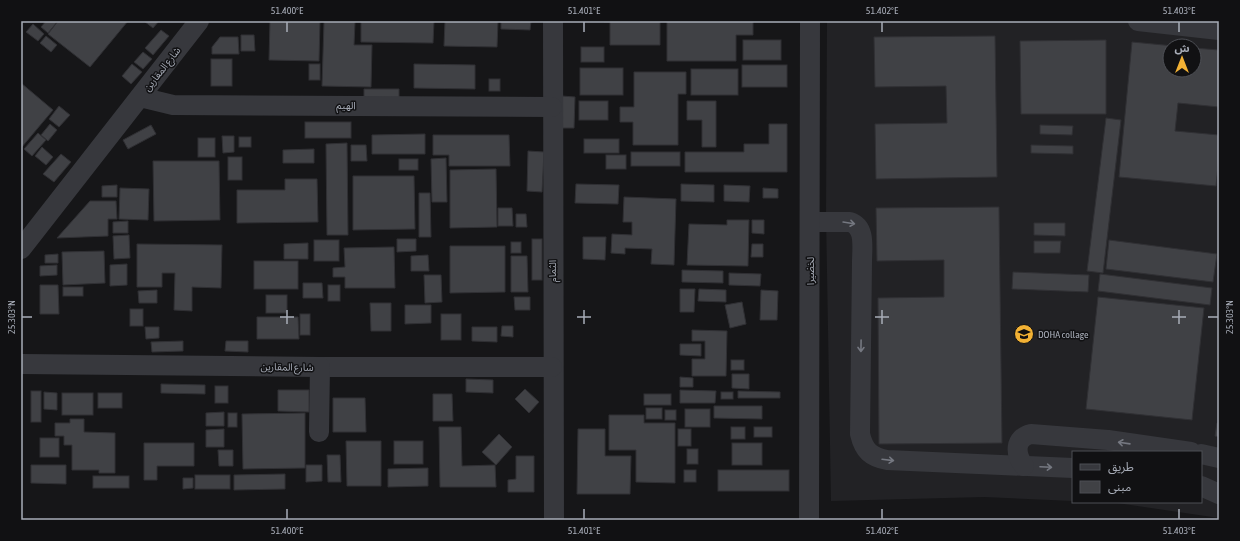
<svg xmlns="http://www.w3.org/2000/svg" width="1240" height="541" viewBox="0 0 1240 541" font-family="'Asap Condensed','Noto Sans Arabic',sans-serif">
	<style>
		.built { fill: #222225; fill-rule: evenodd }
		.building { fill: #404145; stroke: #303034 }
		.lines { fill: none; stroke-linecap: round; stroke-linejoin: round }
		.minor { stroke: #37383d; stroke-width: 20 }
		.oneway { stroke: #757881 }
		.ticks { fill: none; stroke: #a8adb8; stroke-width: 1.5 }
		.labels { text-anchor: middle; dominant-baseline: central; stroke-width: 3; stroke-linejoin: round; paint-order: stroke }
		.street-label { font-size: 10px; fill: #a8adb8; stroke: #111113 }
		.poi-label { font-size: 10px; fill: #a8adb8; stroke: #111113; text-anchor: start }
		.neatline { fill: none; stroke: #a8adb8; stroke-width: 1.5 }
		.ticks-label { font-size: 10px; text-anchor: middle; fill: #a8adb8 }
	</style>
	<rect width="100%" height="100%" fill="#161618"/>
	<!-- built -->
	<path class="built" d="M827,21H1219V518L1117,503L1103,502H1201V452H1073V501L984,497L831,501L826,215ZM1170,46H1194V70H1170Z"/>
	<!-- building -->
	<g class="building">
		<path d="M46,21H58L48,33L41,27Z"/>
		<path d="M58,21H128L90,67L48,34Z"/>
		<path d="M144,21H159L153,28Z"/>
		<path d="M270,21H327H320L319,61L269,60Z"/>
		<path d="M361,21H434L433,43L361,42Z"/>
		<path d="M445,21H498L497,47L444,46Z"/>
		<path d="M501,21H531L530,30L501,29Z"/>
		<path d="M604,21H660V45H610V22H604Z"/>
		<path d="M667,21H753V35H736V61H667Z"/>
		<path d="M324,22H355L354,45H372L371,87L322,86Z"/>
		<path d="M33,24L44,34L38,41L26,32Z"/>
		<path d="M161,30L169,36L153,55L145,48Z"/>
		<path d="M241,35H254L255,51H241Z"/>
		<path d="M46,36L57,45L51,52L40,43Z"/>
		<path d="M995,36L997,177L876,179L875,124L947,123L946,86L875,87L874,37Z"/>
		<path d="M220,37H238L239,54H212V47Z"/>
		<rect x="743" y="40" width="38" height="20"/>
		<path d="M1106,40V114H1021L1020,41Z"/>
		<path d="M1132,42L1174,46H1170V70H1194V48L1219,50V107L1178,103L1175,131L1219,135V156L1216,186L1119,177Z"/>
		<rect x="581" y="47" width="23" height="15"/>
		<path d="M143,52L152,59L143,69L134,62Z"/>
		<rect x="211" y="59" width="21" height="27"/>
		<path d="M132,64L142,72L131,84L122,76Z"/>
		<rect x="309" y="64" width="11" height="16"/>
		<path d="M414,64L475,65V89L414,88Z"/>
		<rect x="742" y="65" width="45" height="22"/>
		<rect x="580" y="68" width="43" height="27"/>
		<rect x="691" y="69" width="47" height="26"/>
		<path d="M634,72H686V94H678V145H633V122H620V107H634Z"/>
		<rect x="489" y="79" width="11" height="12"/>
		<path d="M21,83L53,110L21,148Z"/>
		<path d="M364,89H399V100L364,99Z"/>
		<path d="M562,96L575,97L574,128H562Z"/>
		<rect x="579" y="101" width="29" height="19"/>
		<path d="M687,101H716V147H702V120H687Z"/>
		<path d="M59,106L70,115L59,127L49,119Z"/>
		<path d="M1106,118L1121,120L1103,273L1087,271Z"/>
		<rect x="305" y="122" width="46" height="16"/>
		<path d="M50,124L57,130L48,141L41,135Z"/>
		<path d="M769,124H787V172H685V152H744V144H769Z"/>
		<path d="M151,125L156,134L128,149L123,140Z"/>
		<path d="M1040,125L1073,126L1072,135L1040,134Z"/>
		<path d="M38,133L46,140L32,156L24,149Z"/>
		<path d="M425,134V154H372V135Z"/>
		<path d="M433,135H509L510,166H449V155H433Z"/>
		<path d="M222,136H234V152L223,153Z"/>
		<rect x="239" y="137" width="12" height="10"/>
		<rect x="198" y="138" width="17" height="19"/>
		<rect x="584" y="139" width="35" height="14"/>
		<path d="M347,143L348,235H327L326,144Z"/>
		<path d="M351,145H366L367,161H351Z"/>
		<path d="M1031,145L1073,146V154L1031,153Z"/>
		<path d="M42,147L53,157L46,165L35,156Z"/>
		<path d="M314,149V163H283V150Z"/>
		<path d="M528,151L544,152L542,192L527,191Z"/>
		<rect x="631" y="152" width="49" height="14"/>
		<path d="M61,154L71,162L54,182L43,174Z"/>
		<rect x="606" y="155" width="20" height="14"/>
		<rect x="228" y="157" width="14" height="23"/>
		<path d="M446,158L447,202H432L431,159Z"/>
		<rect x="399" y="159" width="19" height="11"/>
		<path d="M153,161H219L220,220L154,221Z"/>
		<path d="M496,169L497,227L450,228V170Z"/>
		<path d="M353,176H414L415,229L353,230Z"/>
		<path d="M285,179H317L318,222L237,223V190H285Z"/>
		<path d="M576,184L619,185L618,204L575,203Z"/>
		<path d="M681,184L714,185V202L681,201Z"/>
		<path d="M117,185V197H102V186Z"/>
		<path d="M724,185L750,186L749,202L724,201Z"/>
		<path d="M120,188L149,189L148,220L119,219Z"/>
		<path d="M763,188L778,189V198H763Z"/>
		<path d="M419,193H430L431,237H419Z"/>
		<path d="M624,197L676,199L674,265L651,264L652,249L625,248V254L611,253L612,234L632,235V222H623Z"/>
		<path d="M90,201H116L117,219H108V236L57,238Z"/>
		<path d="M999,207L1002,443L879,444L878,298L944,297V260L877,261L876,208Z"/>
		<path d="M498,208H512L513,226H498Z"/>
		<path d="M516,214H526L527,227H516Z"/>
		<path d="M727,220H749L748,266L687,265L689,224L727,225Z"/>
		<path d="M752,220H764V234L752,233Z"/>
		<path d="M128,221V233H113V222Z"/>
		<path d="M1034,223H1065V236L1034,235Z"/>
		<path d="M129,235L130,258L114,259L113,236Z"/>
		<path d="M583,237H606L605,260L583,259Z"/>
		<path d="M397,239H416V251L397,252Z"/>
		<rect x="532" y="239" width="10" height="41"/>
		<rect x="314" y="240" width="25" height="21"/>
		<path d="M1109,240L1217,254L1213,282L1106,269Z"/>
		<path d="M1034,241H1061L1060,253H1034Z"/>
		<rect x="511" y="242" width="10" height="11"/>
		<path d="M308,243V259H284V244Z"/>
		<path d="M137,244L222,245L221,288L192,287V311L174,310L175,273H162V287H137Z"/>
		<path d="M752,244H763V257H751Z"/>
		<path d="M450,246H505V292L450,293Z"/>
		<path d="M394,247L395,288H345V277H333V268L345,267L344,248Z"/>
		<path d="M104,251L105,283L63,285L62,252Z"/>
		<path d="M58,254V263H45V255Z"/>
		<path d="M428,255L429,271H411V256Z"/>
		<path d="M511,256H527L528,292H511Z"/>
		<rect x="254" y="261" width="44" height="28"/>
		<path d="M127,264V285L110,286V265Z"/>
		<path d="M57,265V275L40,276V266Z"/>
		<path d="M682,270L723,271V283L682,282Z"/>
		<path d="M1013,272L1089,275L1088,292L1012,289Z"/>
		<path d="M729,273L761,274L760,286L729,285Z"/>
		<path d="M1100,274L1212,288L1210,305L1098,291Z"/>
		<path d="M424,275H441L442,302L425,303Z"/>
		<path d="M303,283H322L323,298H303Z"/>
		<path d="M40,285H58L59,314H40Z"/>
		<rect x="328" y="285" width="12" height="16"/>
		<rect x="63" y="287" width="20" height="9"/>
		<path d="M680,289H695L694,312H680Z"/>
		<path d="M699,289L726,290V302L698,301Z"/>
		<path d="M157,290V303H139L138,291Z"/>
		<path d="M761,290L778,291L777,320H760Z"/>
		<rect x="266" y="295" width="21" height="18"/>
		<path d="M514,297H530V310H515Z"/>
		<path d="M1098,297L1204,308L1192,420L1086,409Z"/>
		<path d="M742,302L746,324L730,328L725,305Z"/>
		<path d="M370,303H391V331H371Z"/>
		<path d="M405,305H431V323L405,324Z"/>
		<rect x="130" y="309" width="13" height="17"/>
		<rect x="300" y="314" width="10" height="21"/>
		<rect x="441" y="314" width="20" height="26"/>
		<path d="M257,317H298L299,339H257Z"/>
		<path d="M502,326H513V337L501,336Z"/>
		<path d="M145,327H159V338L146,339Z"/>
		<path d="M472,327H497V342L472,341Z"/>
		<path d="M692,330L727,331L726,376H692V359H705V341H692Z"/>
		<path d="M183,341V351L152,352L151,342Z"/>
		<path d="M226,341H248V352L225,351Z"/>
		<path d="M680,344H701V356L680,355Z"/>
		<rect x="731" y="360" width="13" height="10"/>
		<path d="M732,374H749V389L732,388Z"/>
		<path d="M680,377L693,378V387H680Z"/>
		<path d="M466,379L493,380V393L466,392Z"/>
		<path d="M161,384L205,385V394L161,393Z"/>
		<rect x="215" y="386" width="13" height="17"/>
		<path d="M525,389L539,402L529,413L515,399Z"/>
		<path d="M278,390H309V412L278,411Z"/>
		<path d="M680,390L716,391L715,403H680Z"/>
		<rect x="31" y="391" width="10" height="31"/>
		<path d="M738,391L780,392V398H738Z"/>
		<path d="M44,392L57,393V410L44,409Z"/>
		<rect x="721" y="392" width="12" height="7"/>
		<rect x="62" y="393" width="31" height="22"/>
		<rect x="98" y="393" width="24" height="15"/>
		<path d="M433,394H452L453,421H433Z"/>
		<rect x="644" y="394" width="27" height="11"/>
		<path d="M333,398H365L366,432H333Z"/>
		<path d="M714,406H762V419L714,418Z"/>
		<rect x="646" y="408" width="16" height="11"/>
		<rect x="685" y="409" width="25" height="18"/>
		<rect x="665" y="410" width="11" height="10"/>
		<path d="M224,412V426H206V413Z"/>
		<rect x="228" y="413" width="9" height="14"/>
		<path d="M305,413V468L243,469L242,414Z"/>
		<path d="M609,415H644V423H675V483L636,482V450H609Z"/>
		<path d="M70,419H84V432L115,433V473H99V470H72V445H64V436H55V423H70Z"/>
		<path d="M1217,423H1219V437L1215,436Z"/>
		<path d="M439,427H461L462,466L495,465L496,487H440Z"/>
		<rect x="731" y="427" width="14" height="12"/>
		<rect x="754" y="427" width="18" height="10"/>
		<path d="M224,429V447H206V430Z"/>
		<path d="M578,429H605V456H631L630,494H577Z"/>
		<rect x="678" y="429" width="13" height="17"/>
		<path d="M499,434L512,447L496,465L482,452Z"/>
		<rect x="40" y="438" width="19" height="19"/>
		<path d="M346,441H381V486H347Z"/>
		<rect x="394" y="441" width="29" height="23"/>
		<path d="M144,443H194V466H157V480H144Z"/>
		<rect x="732" y="443" width="30" height="22"/>
		<rect x="687" y="449" width="11" height="15"/>
		<path d="M218,450H233V466H219Z"/>
		<path d="M327,455H340L341,482H328Z"/>
		<path d="M516,456H534V492H508V480L516,479Z"/>
		<path d="M31,465H66V484L31,483Z"/>
		<path d="M306,465H322V481L306,482Z"/>
		<path d="M428,468V486L388,487V469Z"/>
		<rect x="684" y="470" width="12" height="12"/>
		<rect x="718" y="470" width="71" height="21"/>
		<path d="M285,474V489L234,490V475Z"/>
		<rect x="195" y="475" width="35" height="14"/>
		<rect x="93" y="476" width="36" height="12"/>
		<path d="M183,478H193V488L183,489Z"/>
	</g>
	<g class="lines">
		<!-- minor -->
		<g class="minor">
			<path d="M553,21L554,520"/>
			<path d="M1138,21L1219,30"/>
			<path d="M140,97L173,105L552,107"/>
			<path d="M811,222H850C866,227 862,248 862,262L860,434C864,451 871,457 887,460L1073,468"/>
			<path d="M21,249L199,21"/>
			<path d="M21,364L320,367H552"/>
			<path d="M319,432L320,367"/>
			<path d="M1201,454L1219,458"/>
			<path d="M1024,466C1015,454 1014,438 1031,434L1108,440L1191,452"/>
			<path d="M1201,486L1219,494"/>
			<path d="M809,520L810,21"/>
		</g>
	</g>
	<!-- one-way arrows -->
	<defs><path id="oneway-shaft" d="M-6 0H5M1.5-3L5.5 0L1.5 3" fill="none" stroke-width="1.6" stroke-linecap="round" stroke-linejoin="round"/></defs>
	<g class="oneway">
		<use href="#oneway-shaft" transform="translate(849 223) rotate(9)"/>
		<use href="#oneway-shaft" transform="translate(861 346) rotate(91)"/>
		<use href="#oneway-shaft" transform="translate(1124 443) rotate(-172)"/>
		<use href="#oneway-shaft" transform="translate(888 460) rotate(7)"/>
		<use href="#oneway-shaft" transform="translate(1046 467) rotate(3)"/>
	</g>
	<!-- ticks -->
	<path class="ticks" d="M287,22V32M584,22V32M882,22V32M1179,22V32M287,310V324M584,310V324M882,310V324M1179,310V324M22,317H32M280,317H294M577,317H591M875,317H889M1172,317H1186M1208,317H1218M287,509V519M584,509V519M882,509V519M1179,509V519"/>
	<!-- icons -->
	<defs>
		<g id="university-disc" transform="scale(1)"><circle r="9.5" fill="#f2b134" stroke="#111113"/><path d="M0-5L7-2L0 1L-7-2ZM-4 1L0 2.5L4 1V4Q0 6-4 4Z" fill="#111"/></g>
	</defs>
	<g fill-rule="evenodd">
		<use href="#university-disc" x="1024" y="334"/>
	</g>
	<g class="labels">
		<!-- street labels -->
		<g class="street-label">
			<text transform="translate(162 69) rotate(-52)">شارع المقارين</text>
			<text x="346" y="105">الهيم</text>
			<text transform="translate(552 271) rotate(-90)">الثمام</text>
			<text transform="translate(810 271) rotate(-90)">لخضيرا</text>
			<text transform="translate(287 367) rotate(1)">شارع المقارين</text>
		</g>
		<!-- poi labels -->
		<g class="poi-label">
			<text x="1038" y="334">DOHA collage</text>
		</g>
	</g>
	<!-- border -->
	<rect width="1240" height="541" fill="none" stroke="#111113" stroke-width="44"/>
	<!-- legend -->
	<rect x="1072" y="451" width="130" height="52" fill="#111113" stroke="#4d4f55"/>
	<rect x="1080" y="464" width="20" height="6" fill="#37383d" stroke="#4d4f55"/>
	<text x="1108" y="471" font-size="12" fill="#a8adb8">طريق</text>
	<rect x="1080" y="481" width="20" height="12" fill="#404145" stroke="#4d4f55"/>
	<text x="1108" y="491" font-size="12" fill="#a8adb8">مبنى</text>
	<!-- north arrow -->
	<g transform="translate(1182 58)"><circle r="19" fill="#111113" stroke="#4d4f55"/>
	<path d="M0-3L7 15L0 10L-7 15Z" fill="#f2b134"/>
	<text y="-6" font-size="11" font-weight="bold" text-anchor="middle" fill="#a8adb8">ش</text>
	</g>
	<rect x="22" y="22" width="1196" height="497" class="neatline"/>
	<g class="ticks-label">
		<text x="287" y="14">51.400°E</text>
		<text x="584" y="14">51.401°E</text>
		<text x="882" y="14">51.402°E</text>
		<text x="1179" y="14">51.403°E</text>
		<text transform="translate(11 317) rotate(-90)" y="4">25.303°N</text>
		<text transform="translate(1229 317) rotate(-90)" y="4">25.303°N</text>
		<text x="287" y="534">51.400°E</text>
		<text x="584" y="534">51.401°E</text>
		<text x="882" y="534">51.402°E</text>
		<text x="1179" y="534">51.403°E</text>
	</g>
</svg>
